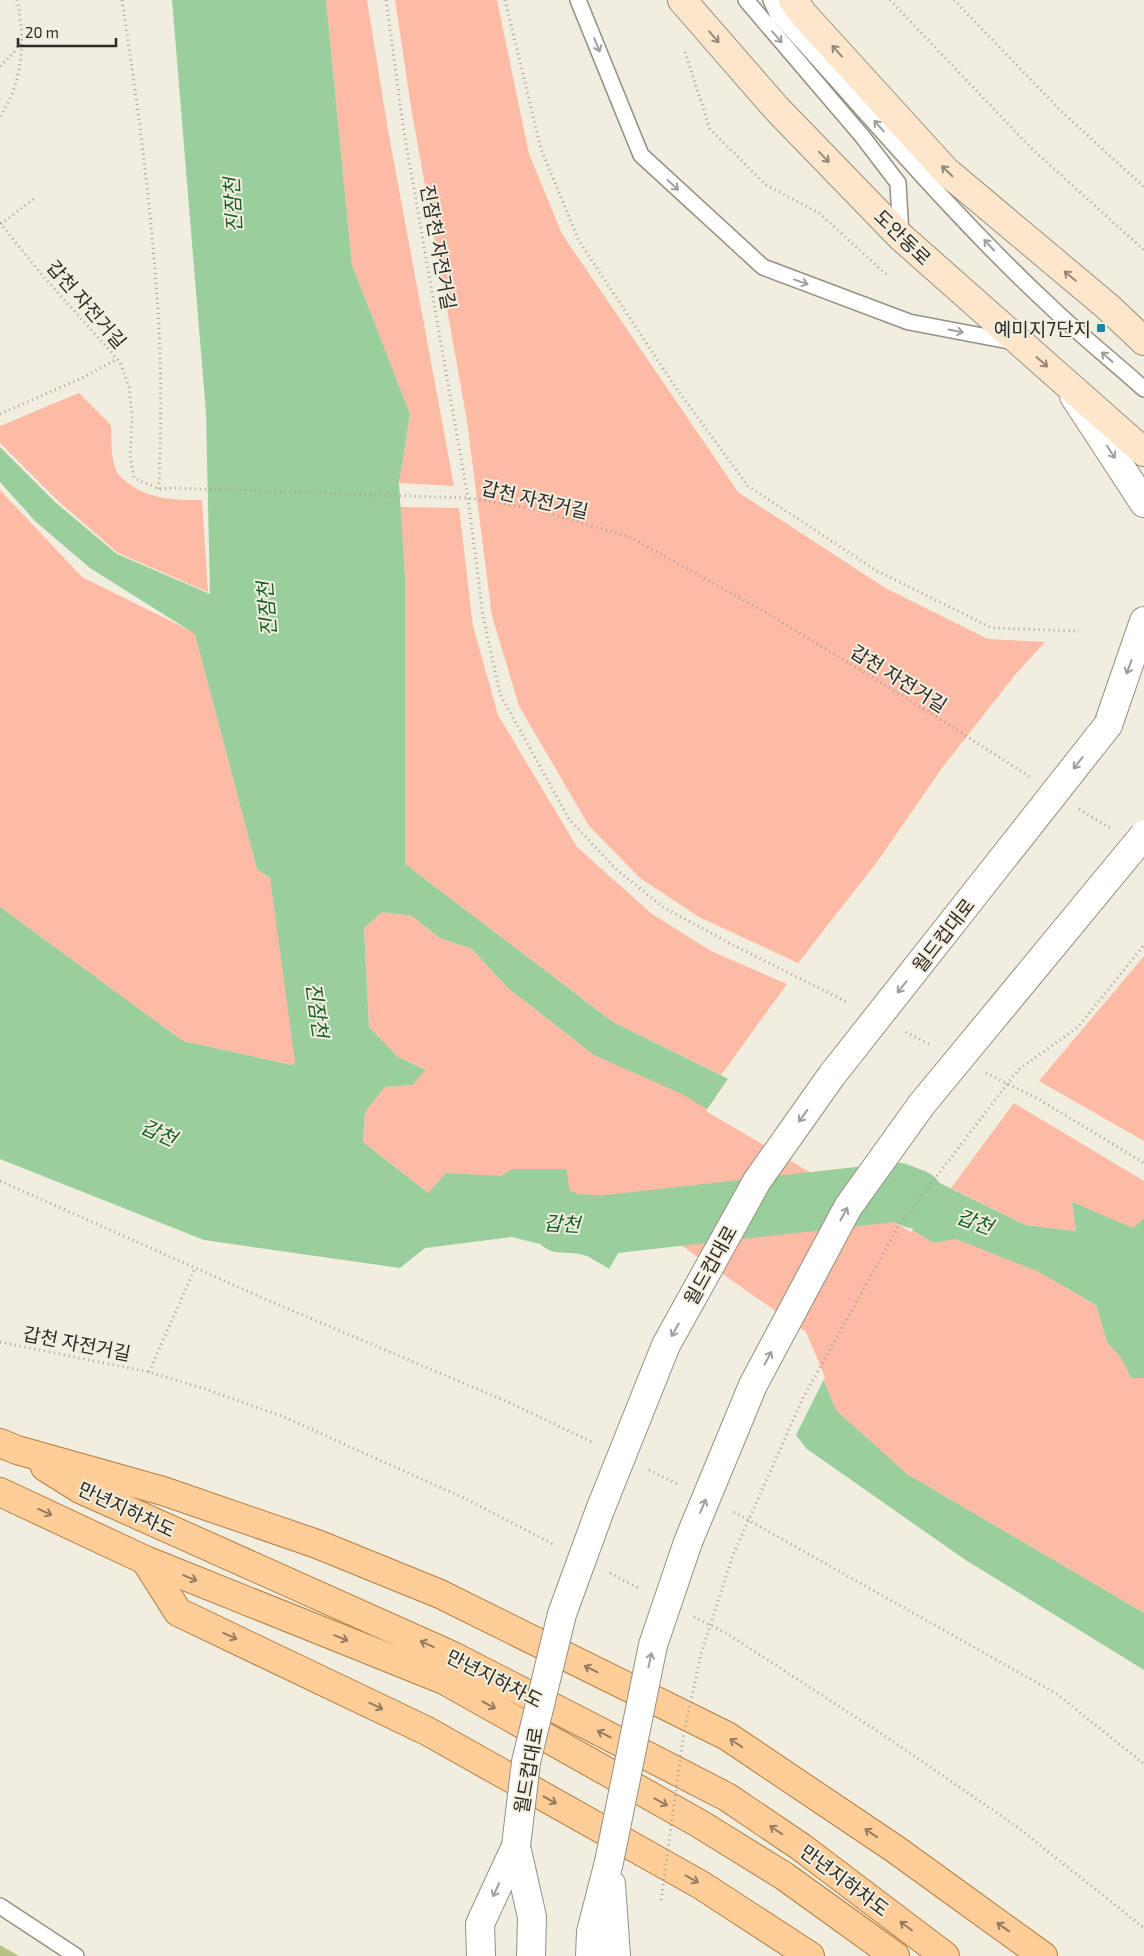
<svg xmlns="http://www.w3.org/2000/svg" width="1144" height="1956" viewBox="0 0 1144 1956" font-family="'Exo 2','Noto Sans KR',sans-serif">
	<style>
		.green { fill: #fdbaa5 }
		.water { fill: #9ace9d }
		.pier { fill: #f2eedf }
		.lines { fill: none; stroke-linecap: round; stroke-linejoin: round }
		.river { stroke: #9ace9d; stroke-width: 59 }
		.building { fill: #b5c484 }
		.service-casing { stroke: #959083; stroke-width: 18 }
		.tertiary-casing { stroke: #959083; stroke-width: 30 }
		.secondary-casing { stroke: #959083; stroke-width: 30 }
		.primary-casing { stroke: #b47e43; stroke-width: 30 }
		.path { stroke: #a6a397; stroke-width: 3; stroke-dasharray: 1 4; stroke-linecap: butt }
		.service { stroke: #fff; stroke-width: 15 }
		.tertiary { stroke: #fff; stroke-width: 28 }
		.secondary { stroke: #fee6cb; stroke-width: 28 }
		.primary { stroke: #fecd98; stroke-width: 28 }
		.tertiary-bridge-casing { stroke: #959083; stroke-width: 30; stroke-linecap: butt }
		.path-bridge { stroke: #a6a397; stroke-width: 3; stroke-dasharray: 1 4; stroke-linecap: butt }
		.tertiary-bridge { stroke: #fff; stroke-width: 28 }
		.oneway { stroke: #958878 }
		.oneway2 { stroke: #a09f9d }
		.oneway3 { stroke: #957c5e }
		.poi-dot { fill: #1286ab; stroke: #f2eedf; stroke-width: 2 }
		.labels { text-anchor: middle; dominant-baseline: central; stroke-width: 4; stroke-linejoin: round; paint-order: stroke }
		.street-label { font-size: 19px; fill: #2c2a25; stroke: #f2eedf }
		.poi-label { font-size: 19px; fill: #2c2a25; stroke: #f2eedf; text-anchor: end }
		.water-label { font-size: 20px; font-style: italic; fill: #155f23; stroke: #f2eedf }
	</style>
	<rect width="100%" height="100%" fill="#f2eedf"/>
	<!-- green -->
	<g class="green">
		<path d="M326,0H367L388,130L454,486L399,483L410,414L352,265Z"/>
		<path d="M395,0H497L529,154L562,234L738,492L887,589L988,639L1045,642L1014,676L942,768L877,862L798,963L699,917L640,878L589,826L519,706L492,616L467,421L412,113Z"/>
		<path d="M79,393L111,425C112,441 110,462 119,475C121,478 125,480 128,483C150,500 175,500 202,500L208,592L118,553L57,500L0,443V426Z"/>
		<path d="M0,490L82,577L195,633L257,869L329,918L311,1051L292,1065L183,1041L0,907Z"/>
		<path d="M400,507L459,508L473,626L498,715L577,847L652,914L711,951L787,984L721,1075L613,1022L405,864V577Z"/>
		<path d="M382,912L412,916L440,938L472,949L508,988L594,1055L682,1093L934,1243L956,1239L1039,1272L1096,1305L1107,1342L1121,1358L1131,1378H1144V1613L907,1474L836,1410L804,1333L595,1201C548,1181 497,1176 446,1173L428,1193L363,1142L365,1112L385,1087L412,1085L425,1069L398,1057L369,1027L364,928Z"/>
		<path d="M1144,956V1141L1039,1081Z"/>
		<path d="M1014,1103L1144,1181V1218L1133,1228L1072,1203L1076,1231L1025,1225L951,1188Z"/>
	</g>
	<!-- water -->
	<path class="water" d="M172,0H326L352,265L410,414L399,483L405,577V864L613,1022L1025,1225L1076,1231L1072,1202L1133,1228L1144,1218V1378H1131L1121,1358L1107,1342L1096,1305L1039,1272L956,1239L934,1243L682,1094L594,1055L508,988L472,949L440,938L412,916L382,912L364,928L369,1027L398,1057L426,1070L412,1085L385,1087L365,1112L363,1142L428,1193L446,1173L501,1176L512,1169H566L570,1191L595,1201L625,1209L804,1333L836,1410L907,1474L1144,1613V1670L964,1559L807,1449L709,1326L587,1256L512,1237L425,1248L400,1268L204,1240L0,1159V907L183,1041L292,1065L311,1051L329,918L257,869L195,634L90,568L36,522L0,482V447L55,502L117,554L210,594L206,413Z"/>
	<!-- pier -->
	<g class="pier">
		<path d="M730,1076L942,1181L911,1232L706,1111Z"/>
		<path d="M639,1216L806,1332L825,1377L795,1437L707,1328L608,1271Z"/>
	</g>
	<g class="lines">
		<!-- river -->
		<g class="river">
			<path d="M292,819L328,1086"/>
			<path d="M561,1223L603,1225L897,1192L915,1199"/>
		</g>
	</g>
	<!-- building -->
	<path class="building" d="M0,1945L19,1956H0Z"/>
	<g class="lines">
		<!-- service casing -->
		<g class="service-casing">
			<g id="service">
				<path d="M578,0L641,155L763,267L909,322L1014,342"/>
				<path d="M746,0L862,136L898,183L901,236"/>
				<path d="M771,0L778,15C868,113 953,216 1050,306C1080,335 1113,361 1144,389"/>
				<path d="M0,1906L76,1956"/>
			</g>
		</g>
		<!-- tertiary casing -->
		<g class="tertiary-casing">
			<g id="tertiary">
				<path d="M1074,396L1144,503"/>
				<path d="M1108,725L1144,621"/>
				<path d="M516,1846L532,1917L531,1956"/>
				<path d="M611,1884L616,1956"/>
				<path d="M481,1956L480,1924L516,1846"/>
				<path d="M590,1956L591,1932L609,1862"/>
			</g>
		</g>
		<!-- secondary casing -->
		<g class="secondary-casing">
			<g id="secondary">
				<path d="M682,0L777,109L901,237L1144,452"/>
				<path d="M793,0L804,15L946,171L1108,307L1144,341"/>
			</g>
		</g>
		<!-- primary casing -->
		<g class="primary-casing">
			<g id="primary">
				<path d="M0,1443L17,1450L163,1491L317,1544L440,1594L727,1736L895,1849L1043,1956"/>
				<path d="M45,1467L80,1489L453,1656L727,1797L801,1847L945,1956"/>
				<path d="M0,1492L145,1560L444,1680L700,1824L784,1876L895,1956"/>
				<path d="M145,1560L178,1612L427,1731L701,1885L810,1956"/>
			</g>
		</g>
		<!-- path -->
		<g class="path">
			<path d="M122,0C137,99 150,197 157,297C162,361 161,425 159,489"/>
			<path d="M386,0L404,132L468,498L483,616L500,694L569,819L616,869L663,907L733,945L849,1003"/>
			<path d="M505,0L541,149L579,241L676,388L748,486L877,571L992,628L1079,631"/>
			<path d="M890,0L1031,148L1144,250"/>
			<path d="M954,0L1062,112L1144,187"/>
			<path d="M685,52L710,129L766,185L819,213L889,277"/>
			<path d="M0,66L13,54L21,40"/>
			<path d="M0,116C23,84 26,38 17,0"/>
			<path d="M0,223L43,276L120,362L129,387L132,417L130,456L134,478L159,489L172,488L468,498L534,509L630,537L765,612L932,714L1030,777"/>
			<path d="M1,224L34,199"/>
			<path d="M0,414L82,378L117,359"/>
			<path d="M1079,809L1110,828"/>
			<path d="M906,1032L931,1045"/>
			<path d="M986,1073L1040,1100L1144,1163"/>
			<path d="M0,1181L265,1299L508,1402L594,1443"/>
			<path d="M0,1342L149,1372L208,1390L284,1417L466,1499L555,1545"/>
			<path d="M149,1372L195,1268"/>
			<path d="M649,1470L679,1485"/>
			<path d="M734,1512L1057,1694L1144,1764"/>
			<path d="M610,1573L640,1589"/>
			<path d="M694,1617L726,1633L891,1740L1016,1826L1144,1928"/>
		</g>
		<!-- service -->
		<use href="#service" class="service"/>
		<!-- tertiary -->
		<use href="#tertiary" class="tertiary"/>
		<!-- secondary -->
		<use href="#secondary" class="secondary"/>
		<!-- primary -->
		<use href="#primary" class="primary"/>
		<!-- tertiary-bridge casing -->
		<g class="tertiary-bridge-casing">
			<g id="tertiary-bridge">
				<path d="M516,1846L526,1762L562,1614L600,1510L666,1345L757,1181L832,1075L1108,725"/>
				<path d="M609,1862L653,1645L688,1542L753,1385L848,1207L922,1104L1144,835"/>
			</g>
		</g>
		<!-- path-bridge -->
		<path class="path-bridge" d="M661,1900L683,1739L701,1653L733,1555L802,1400L898,1227L1018,1070L1078,1027L1144,945"/>
		<!-- tertiary-bridge -->
		<use href="#tertiary-bridge" class="tertiary-bridge"/>
	</g>
	<!-- one-way arrows -->
	<defs><path id="oneway-shaft" d="M-6 0H5M1.5-3L5.5 0L1.5 3" fill="none" stroke-width="1.6" stroke-linecap="round" stroke-linejoin="round" transform="scale(1.25)"/></defs>
	<g class="oneway">
		<use href="#oneway-shaft" transform="translate(714 37) rotate(49)"/>
		<use href="#oneway-shaft" transform="translate(837 51) rotate(-132)"/>
		<use href="#oneway-shaft" transform="translate(824 157) rotate(46)"/>
		<use href="#oneway-shaft" transform="translate(947 171) rotate(-136)"/>
		<use href="#oneway-shaft" transform="translate(1070 276) rotate(-140)"/>
		<use href="#oneway-shaft" transform="translate(1042 362) rotate(41)"/>
	</g>
	<g class="oneway2">
		<use href="#oneway-shaft" transform="translate(777 37) rotate(49)"/>
		<use href="#oneway-shaft" transform="translate(597 45) rotate(68)"/>
		<use href="#oneway-shaft" transform="translate(879 126) rotate(-132)"/>
		<use href="#oneway-shaft" transform="translate(673 185) rotate(43)"/>
		<use href="#oneway-shaft" transform="translate(989 245) rotate(-133)"/>
		<use href="#oneway-shaft" transform="translate(801 282) rotate(20)"/>
		<use href="#oneway-shaft" transform="translate(956 331) rotate(11)"/>
		<use href="#oneway-shaft" transform="translate(1107 357) rotate(-139)"/>
		<use href="#oneway-shaft" transform="translate(1111 452) rotate(57)"/>
		<use href="#oneway-shaft" transform="translate(1129 667) rotate(110)"/>
		<use href="#oneway-shaft" transform="translate(1078 763) rotate(128)"/>
		<use href="#oneway-shaft" transform="translate(902 987) rotate(128)"/>
		<use href="#oneway-shaft" transform="translate(803 1116) rotate(126)"/>
		<use href="#oneway-shaft" transform="translate(844 1214) rotate(-61)"/>
		<use href="#oneway-shaft" transform="translate(675 1330) rotate(119)"/>
		<use href="#oneway-shaft" transform="translate(768 1358) rotate(-62)"/>
		<use href="#oneway-shaft" transform="translate(703 1506) rotate(-67)"/>
		<use href="#oneway-shaft" transform="translate(650 1660) rotate(-78)"/>
		<use href="#oneway-shaft" transform="translate(496 1890) rotate(115)"/>
	</g>
	<g class="oneway3">
		<use href="#oneway-shaft" transform="translate(45 1512) rotate(25)"/>
		<use href="#oneway-shaft" transform="translate(190 1578) rotate(22)"/>
		<use href="#oneway-shaft" transform="translate(230 1636) rotate(25)"/>
		<use href="#oneway-shaft" transform="translate(341 1638) rotate(22)"/>
		<use href="#oneway-shaft" transform="translate(427 1644) rotate(-156)"/>
		<use href="#oneway-shaft" transform="translate(591 1669) rotate(-154)"/>
		<use href="#oneway-shaft" transform="translate(489 1705) rotate(29)"/>
		<use href="#oneway-shaft" transform="translate(376 1706) rotate(26)"/>
		<use href="#oneway-shaft" transform="translate(604 1734) rotate(-153)"/>
		<use href="#oneway-shaft" transform="translate(736 1743) rotate(-146)"/>
		<use href="#oneway-shaft" transform="translate(550 1800) rotate(29)"/>
		<use href="#oneway-shaft" transform="translate(661 1802) rotate(29)"/>
		<use href="#oneway-shaft" transform="translate(776 1830) rotate(-146)"/>
		<use href="#oneway-shaft" transform="translate(871 1833) rotate(-146)"/>
		<use href="#oneway-shaft" transform="translate(692 1879) rotate(29)"/>
		<use href="#oneway-shaft" transform="translate(906 1926) rotate(-143)"/>
		<use href="#oneway-shaft" transform="translate(1003 1927) rotate(-144)"/>
	</g>
	<!-- markers -->
	<rect class="poi-dot" x="1096" y="323" width="10" height="10" rx="2.5"/>
	<g class="labels">
		<!-- street labels -->
		<g class="street-label">
			<text transform="translate(903 237) rotate(44)">도안동로</text>
			<text transform="translate(439 247) rotate(80)">진잠천 자전거길</text>
			<text transform="translate(87 304) rotate(49)">갑천 자전거길</text>
			<text transform="translate(535 499) rotate(13)">갑천 자전거길</text>
			<text transform="translate(899 678) rotate(32)">갑천 자전거길</text>
			<text transform="translate(943 935) rotate(-52)">월드컵대로</text>
			<text transform="translate(710 1265) rotate(-61)">월드컵대로</text>
			<text transform="translate(77 1343) rotate(11)">갑천 자전거길</text>
			<text transform="translate(127 1509) rotate(25)">만년지하차도</text>
			<text transform="translate(495 1678) rotate(27)">만년지하차도</text>
			<text transform="translate(528 1770) rotate(-80)">월드컵대로</text>
			<text transform="translate(845 1880) rotate(37)">만년지하차도</text>
		</g>
		<!-- poi labels -->
		<g class="poi-label">
			<text x="1091" y="328">예미지7단지</text>
		</g>
		<!-- water labels -->
		<g class="water-label">
			<text transform="translate(232 205) rotate(-93)">진잠천</text>
			<text transform="translate(266 609) rotate(-95)">진잠천</text>
			<text transform="translate(318 1010) rotate(82)">진잠천</text>
			<text transform="translate(159 1132) rotate(24)">갑천</text>
			<text transform="translate(975 1221) rotate(20)">갑천</text>
			<text transform="translate(562 1223) rotate(3)">갑천</text>
		</g>
	</g>
	<!-- scale -->
	<path d="M18 38v8h98v-8" fill="none" stroke="#2c2a25" stroke-width="2.5"/>
	<text x="25" y="38" font-size="15" fill="#2c2a25" stroke="#f2eedf" stroke-width="4" paint-order="stroke">20 m</text>
</svg>
